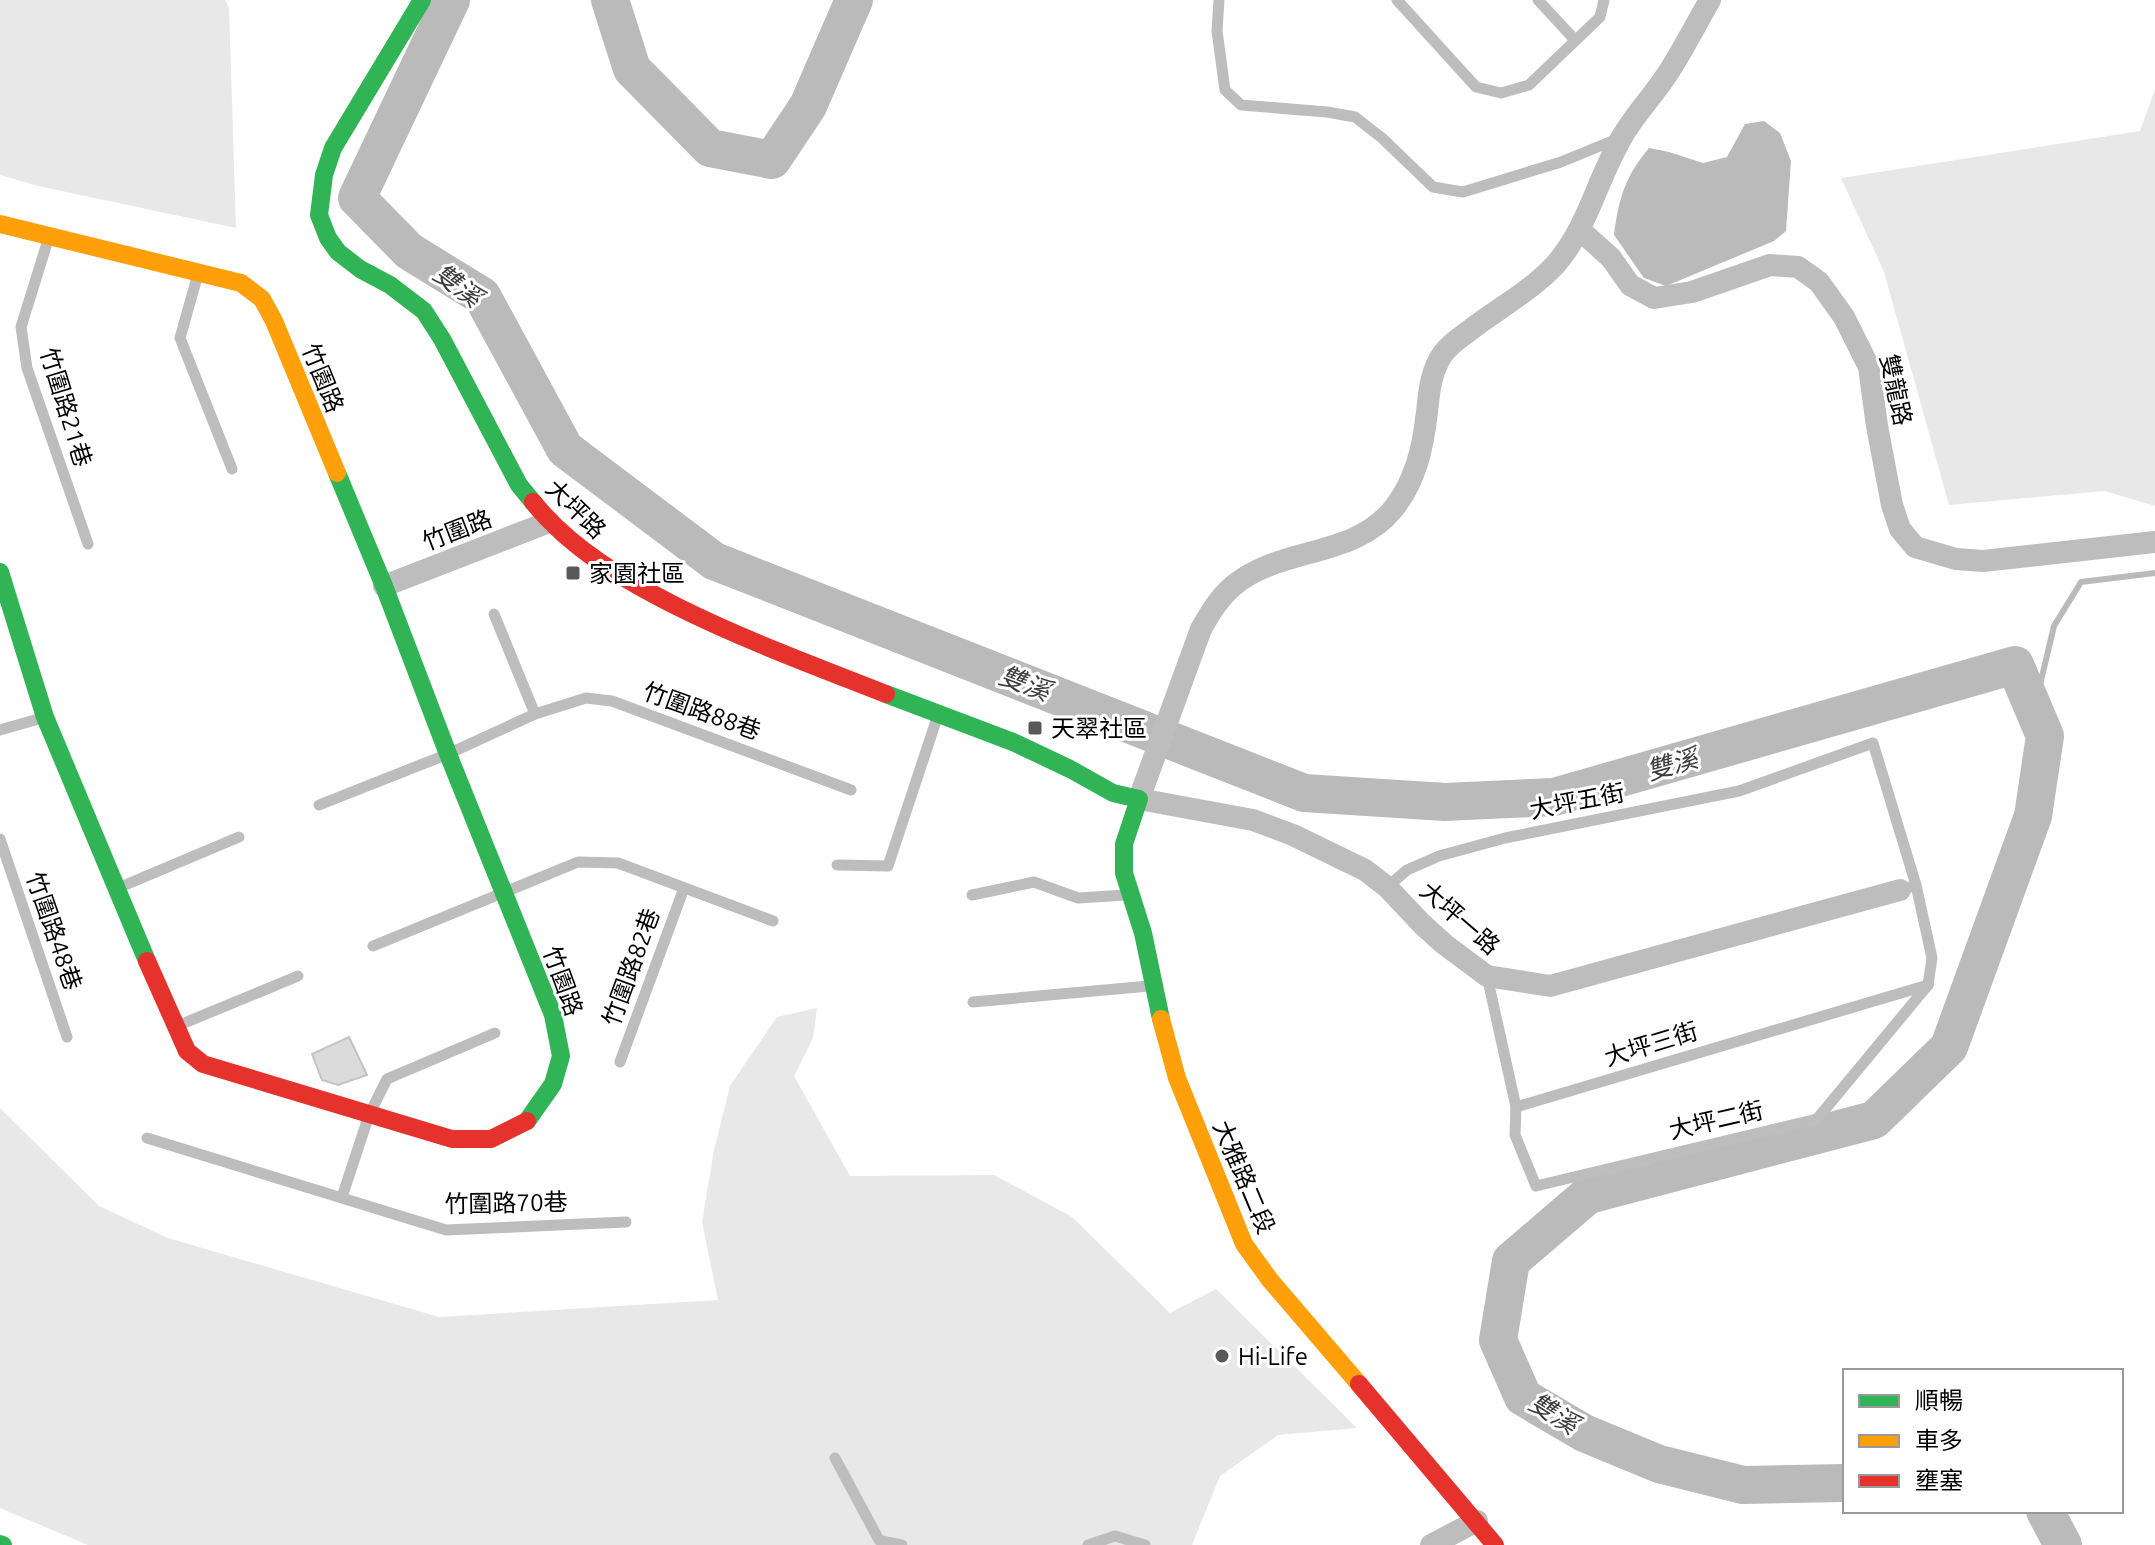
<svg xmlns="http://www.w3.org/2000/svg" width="2155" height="1545" viewBox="0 0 2155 1545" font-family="Ubuntu,'Noto Sans TC',sans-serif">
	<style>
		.green { fill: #e8e8e8 }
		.water { fill: #bababa }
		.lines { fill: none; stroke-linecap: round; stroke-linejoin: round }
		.stream { stroke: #bababa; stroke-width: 6 }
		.river { stroke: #bababa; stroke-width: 38 }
		.building { fill: #dbdbdb; stroke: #c3c3c3; stroke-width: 2 }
		.lane { stroke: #bdbdbd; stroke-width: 11 }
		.street { stroke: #bdbdbd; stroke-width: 22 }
		.fast { stroke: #30b455; stroke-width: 18 }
		.slow { stroke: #ff9f0a; stroke-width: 18 }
		.jam { stroke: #e5322d; stroke-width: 18 }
		.poi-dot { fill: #595959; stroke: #fff; stroke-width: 3 }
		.labels { text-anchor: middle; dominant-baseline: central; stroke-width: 6; stroke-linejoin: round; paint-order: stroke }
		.street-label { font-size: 24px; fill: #000; stroke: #fff }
		.poi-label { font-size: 24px; fill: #000; stroke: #fff; text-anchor: start }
		.water-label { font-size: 26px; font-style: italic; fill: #3d3d3d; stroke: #fff }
	</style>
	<rect width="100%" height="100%" fill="#fff"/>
	<!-- green -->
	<g class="green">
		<path d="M0,0H225L229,8L236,228L38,186L0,175Z"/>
		<path d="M2155,89V506L2105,491L1949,505L1884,272L1841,178L2140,131Z"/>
		<path d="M817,1008L813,1038L794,1076L850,1176L994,1175L1072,1217L1170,1313L1216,1289L1357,1428L1278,1435L1220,1476L1192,1545H88L0,1508V1108L99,1206L168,1238L439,1317L718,1300L702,1222L714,1150L730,1086L777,1017Z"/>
	</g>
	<!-- water -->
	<path class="water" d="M1764,121L1780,133L1791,161L1786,231L1774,241L1666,286L1644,278L1614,235C1619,197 1625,177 1649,148L1669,152L1703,163L1727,157L1745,124Z"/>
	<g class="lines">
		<!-- stream -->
		<path class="stream" d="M2034,710L2054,626L2081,582L2155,573"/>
		<!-- river -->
		<g class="river">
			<path d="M451,0L357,198L409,251L482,296L565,449L714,561L1304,793L1445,802L1554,797L2015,665L2045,736L2033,816L1949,1047L1874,1120L1588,1195L1511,1261L1498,1340L1523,1397L1584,1433L1659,1464L1743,1485L1845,1483"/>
			<path d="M610,0L632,69L710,148L772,160L808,106L854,0"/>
			<path d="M2045,1511L2063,1545"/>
		</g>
	</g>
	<!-- building -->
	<path class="building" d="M349,1037L367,1075L338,1085L322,1080L312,1054Z"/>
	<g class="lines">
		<!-- lane -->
		<g class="lane">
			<path d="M1219,0L1217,31L1225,90L1241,105L1327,112L1355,117L1382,138L1433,187L1463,192L1561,162L1617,139"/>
			<path d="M1397,0L1476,87L1501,93L1529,85L1600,17L1604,0"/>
			<path d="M1538,0L1575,40"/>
			<path d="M48,240L21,327L27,368L88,544"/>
			<path d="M198,274L180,338L232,469"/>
			<path d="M494,614L535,714"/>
			<path d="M0,730L42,718"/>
			<path d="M319,805L448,754L535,714L586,698L612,701L851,790"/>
			<path d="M0,839L67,1037"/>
			<path d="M837,865L888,866L937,718"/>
			<path d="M1387,887L1407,870L1439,856L1505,838L1739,791L1873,743L1916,885"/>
			<path d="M1910,887L1916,885L1932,958L1928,985"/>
			<path d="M118,888L239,837"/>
			<path d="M972,895L1034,882L1078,898L1126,895"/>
			<path d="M373,946L578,862L618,863L773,921"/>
			<path d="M1487,976L1516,1107L1928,985"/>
			<path d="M973,1002L1149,986"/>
			<path d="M177,1026L298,976"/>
			<path d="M620,1062L684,888"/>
			<path d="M1516,1107L1515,1135L1536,1186L1817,1119L1928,985"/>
			<path d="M147,1138L446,1230L626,1222"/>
			<path d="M342,1197L369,1115L387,1079L495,1033"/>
			<path d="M835,1458L879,1540L902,1545"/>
			<path d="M1088,1545L1115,1536L1145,1545"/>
		</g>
		<!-- street -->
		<g class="street">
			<path d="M1710,0C1696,24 1683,50 1668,73C1654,95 1635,114 1622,137C1597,179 1588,228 1555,265C1531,291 1497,309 1469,331C1458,339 1445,348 1439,360C1430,377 1429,394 1427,412C1423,447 1416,480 1394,508C1354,559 1280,546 1233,586C1219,598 1210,613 1201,629L1139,799L1253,820L1293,835L1365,870L1387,887L1422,924L1444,944L1487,976L1550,986L1900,890"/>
			<path d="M1580,230L1611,258L1630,285L1654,298L1692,292L1770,265L1798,267L1819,282L1844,317L1869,367L1877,426L1892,505L1900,529L1915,547L1956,559L1983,561L2155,542"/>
			<path d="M384,586L549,522"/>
			<path d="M1431,1545L1477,1521"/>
		</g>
		<!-- fast -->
		<g class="fast">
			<path d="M422,0L333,148L324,175L319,215L328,238L338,252L360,269L390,285L424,311L442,339L519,485L533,502"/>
			<path d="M337,473L384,586L448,754L553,1015L561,1056L553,1084L527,1121"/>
			<path d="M0,572L45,717L147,961"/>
			<path d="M886,694L1013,742L1070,769L1113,793L1139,799L1124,844V873L1143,933L1161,1019"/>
			<path d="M0,1544L3,1545"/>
		</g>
		<!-- slow -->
		<g class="slow">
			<path d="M0,224L241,283L262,299L274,321L337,473"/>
			<path d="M1161,1019L1177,1078L1244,1244L1270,1280L1359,1384"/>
		</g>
		<!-- jam -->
		<g class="jam">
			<path d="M533,502C571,549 623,579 676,606C744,640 815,666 886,694"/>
			<path d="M147,961L187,1051L203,1064L452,1139H491L527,1121"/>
			<path d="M1359,1384L1495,1545"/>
		</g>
	</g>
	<!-- markers -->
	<g class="poi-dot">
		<rect x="565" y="565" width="16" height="16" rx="4"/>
		<rect x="1027" y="720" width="16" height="16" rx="4"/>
		<circle cx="1222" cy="1356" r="8"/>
	</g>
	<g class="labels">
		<!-- street labels -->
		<g class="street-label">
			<text transform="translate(323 378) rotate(68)">竹園路</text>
			<text transform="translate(1896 390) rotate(78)">雙龍路</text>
			<text transform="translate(66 407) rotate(73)">竹圍路21巷</text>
			<text transform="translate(576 509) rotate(44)">大坪路</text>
			<text transform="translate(457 530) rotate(-21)">竹圍路</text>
			<text transform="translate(702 711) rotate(20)">竹圍路88巷</text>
			<text transform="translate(1577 801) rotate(-11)">大坪五街</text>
			<text transform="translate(1460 918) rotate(41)">大坪一路</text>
			<text transform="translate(54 931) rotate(71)">竹圍路48巷</text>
			<text transform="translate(631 967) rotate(-70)">竹圍路82巷</text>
			<text transform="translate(563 981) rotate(70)">竹園路</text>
			<text transform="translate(1651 1044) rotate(-17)">大坪三街</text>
			<text transform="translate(1716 1120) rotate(-13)">大坪二街</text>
			<text transform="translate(1244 1177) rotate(67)">大雅路二段</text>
			<text transform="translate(506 1203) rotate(-1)">竹圍路70巷</text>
		</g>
		<!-- poi labels -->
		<g class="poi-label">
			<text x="589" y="573">家園社區</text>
			<text x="1051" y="728">天翠社區</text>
			<text x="1238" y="1356">Hi-Life</text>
		</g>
		<!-- water labels -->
		<g class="water-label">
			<text transform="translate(458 285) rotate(37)">雙溪</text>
			<text transform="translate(1025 683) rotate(21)">雙溪</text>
			<text transform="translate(1672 764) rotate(-16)">雙溪</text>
			<text transform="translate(1554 1413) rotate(32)">雙溪</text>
		</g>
	</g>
	<!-- legend -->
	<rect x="1843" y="1369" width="280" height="144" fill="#ffffff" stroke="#999999" stroke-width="2"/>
	<rect x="1859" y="1395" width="40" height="12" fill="#30b455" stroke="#999999" stroke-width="2"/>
	<text x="1915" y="1409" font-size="24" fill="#000000">順暢</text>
	<rect x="1859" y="1435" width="40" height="12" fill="#ff9f0a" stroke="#999999" stroke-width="2"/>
	<text x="1915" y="1449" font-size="24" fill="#000000">車多</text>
	<rect x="1859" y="1475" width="40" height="12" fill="#e5322d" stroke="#999999" stroke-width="2"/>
	<text x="1915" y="1489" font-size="24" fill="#000000">壅塞</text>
</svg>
